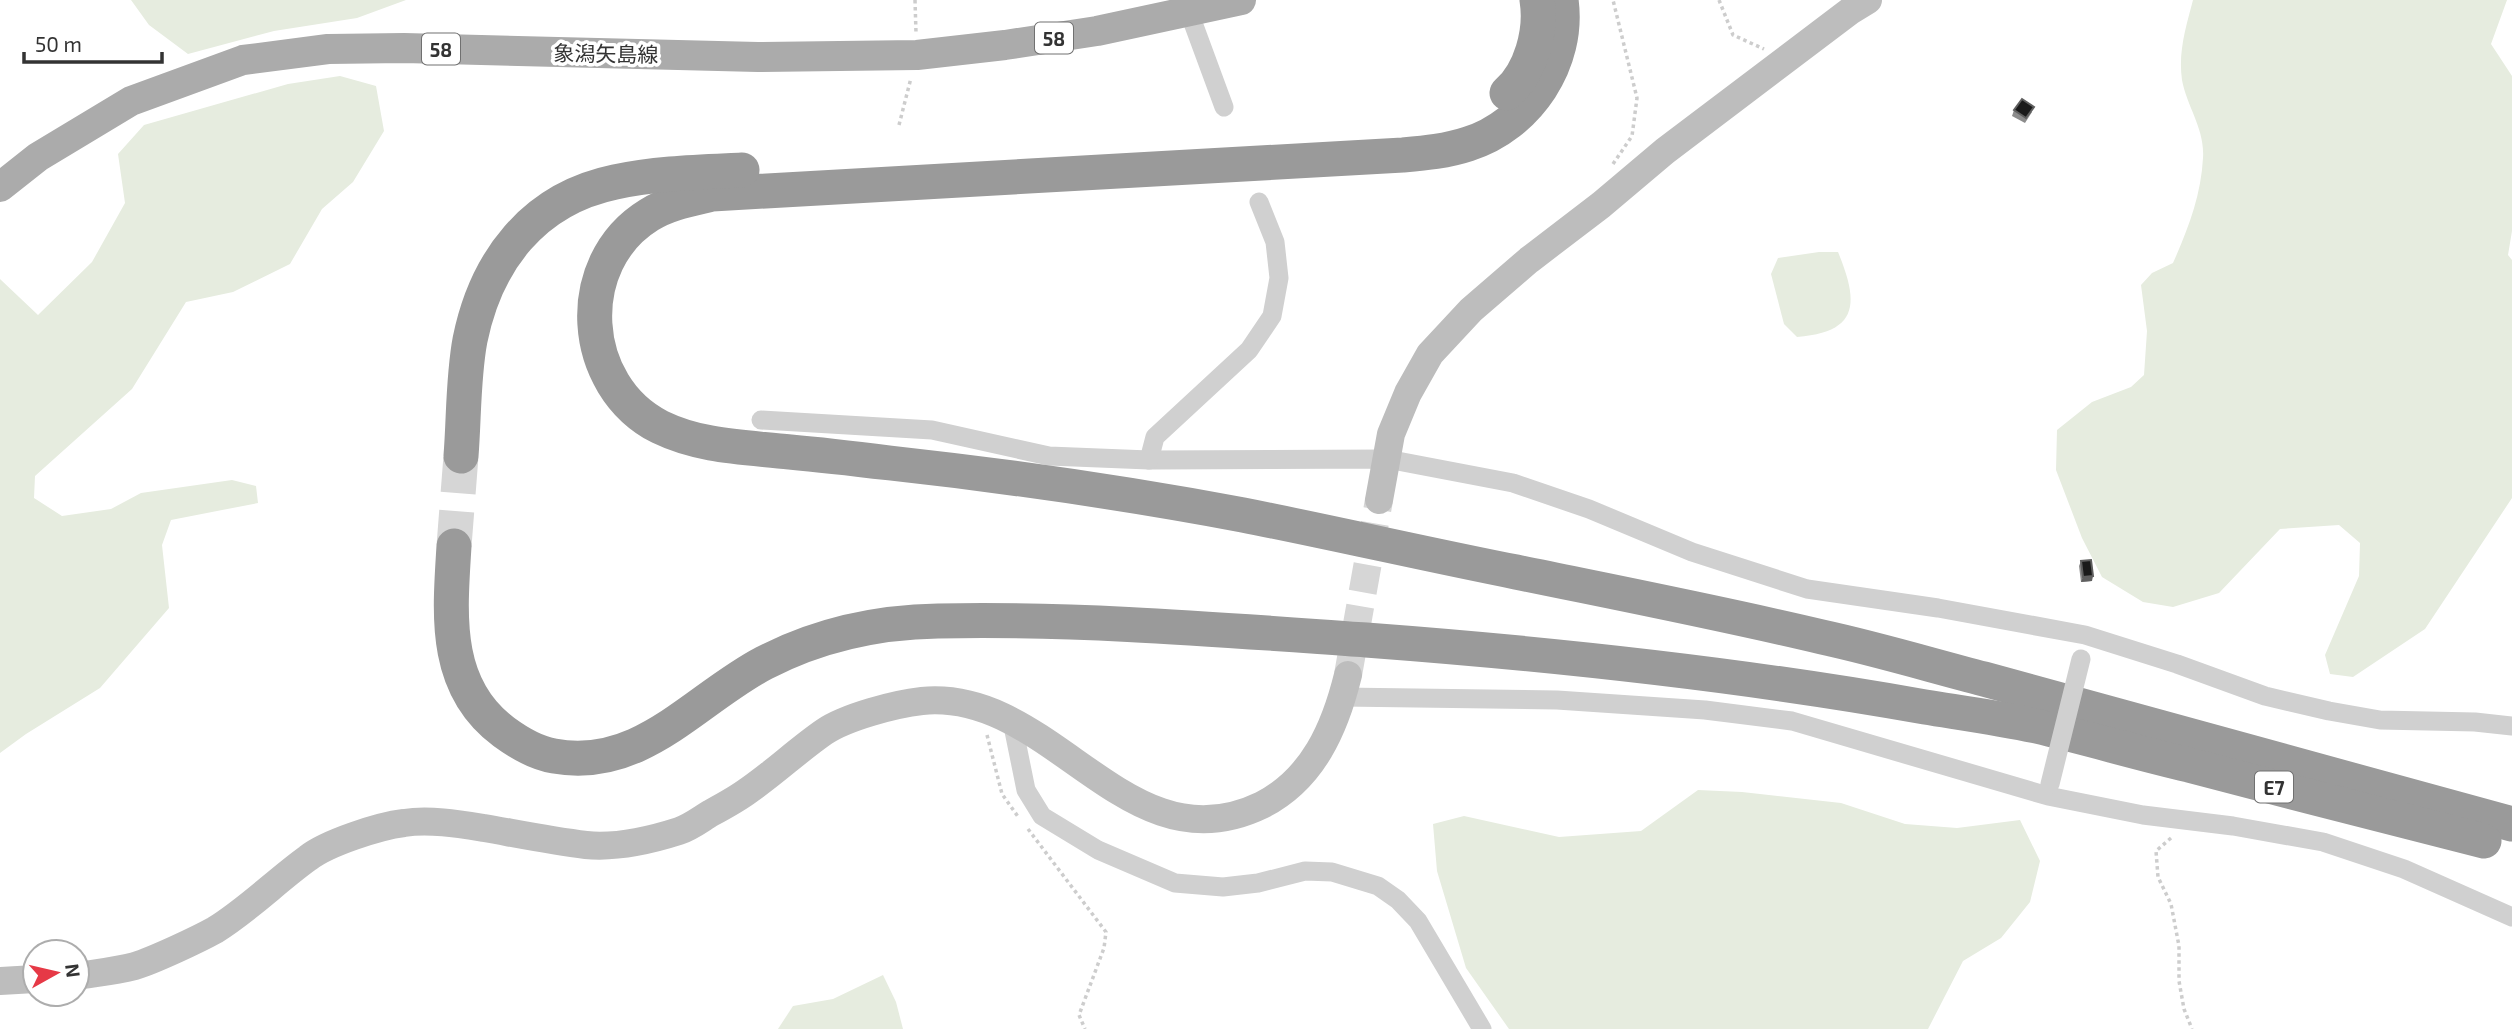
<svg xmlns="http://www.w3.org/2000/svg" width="2512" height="1029" viewBox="0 0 2512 1029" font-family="'Exo 2','Noto Sans JP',sans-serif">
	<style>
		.green { fill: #e6ecdf }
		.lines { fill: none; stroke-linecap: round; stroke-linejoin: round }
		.secondary-tunnel { stroke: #d6d6d6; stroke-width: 28; stroke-dasharray: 28 14; stroke-linecap: butt }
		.highway-tunnel { stroke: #d6d6d6; stroke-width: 35; stroke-dasharray: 35 18; stroke-linecap: butt }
		.path { stroke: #cdcdcd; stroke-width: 3.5; stroke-dasharray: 3.5 3.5; stroke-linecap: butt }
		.street { stroke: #d0d0d0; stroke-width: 19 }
		.secondary { stroke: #bdbdbd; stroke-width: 28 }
		.primary { stroke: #ababab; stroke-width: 30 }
		.highway { stroke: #9a9a9a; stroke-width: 35 }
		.street-bridge { stroke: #d0d0d0; stroke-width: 19 }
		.wall { fill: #8c8c8c }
		.shaded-wall { fill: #5f5f5f }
		.building { fill: #1a1a1a; stroke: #5f5f5f; stroke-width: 2 }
		.labels { text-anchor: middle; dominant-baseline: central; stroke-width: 7; stroke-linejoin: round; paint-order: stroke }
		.shield { fill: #fff; stroke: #707070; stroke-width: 2 }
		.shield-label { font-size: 19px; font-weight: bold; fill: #333 }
		.street-label { font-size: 21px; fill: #333; stroke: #fff }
	</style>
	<rect width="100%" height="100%" fill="#fff"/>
	<!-- green -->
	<g class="green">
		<path d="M131,0H406L357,18L274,31L188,54L149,25Z"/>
		<path d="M2193,0H2507L2491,44L2512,76V231L2508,255L2512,260V498L2425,629L2353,677L2330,674L2325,655L2359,576L2360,543L2339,525L2280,529L2219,593L2173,607L2143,602L2102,577L2082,538L2056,470L2057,430L2092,402L2131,387L2144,375L2147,331L2141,285L2152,273L2173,263C2188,229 2201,196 2203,158C2205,129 2187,107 2182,80C2178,52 2186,27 2193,0Z"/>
		<path d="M340,76L376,86L384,131L353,182L322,209L290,264L233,292L186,302L132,389L35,476L34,498L62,516L111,509L141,493L232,480L256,486L258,503L171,520L162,545L169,608L100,688L26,734L0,753V279L38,315L92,262L125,203L118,154L144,125L288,84Z"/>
		<path d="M1819,252H1838C1859,303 1859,332 1797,337L1784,324L1771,274L1778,258Z"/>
		<path d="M1698,790L1742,792L1841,803L1905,824L1957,828L2020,820L2040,861L2030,902L2001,938L1963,961L1928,1029H1509L1466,968L1437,871L1433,824L1464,816L1559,837L1641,831Z"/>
		<path d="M883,975L896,1002L903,1029H778L793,1006L833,999Z"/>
	</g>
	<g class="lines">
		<!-- secondary-tunnel -->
		<path class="secondary-tunnel" d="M1348,675L1379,500"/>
		<!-- highway-tunnel -->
		<path class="highway-tunnel" d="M454,546L461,456"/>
		<!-- path -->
		<g class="path">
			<path d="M915,0L916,33"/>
			<path d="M1719,0L1733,35L1764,49"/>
			<path d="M899,125L911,78"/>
			<path d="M1613,164L1632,136L1637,98L1613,0"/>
			<path d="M987,735L1002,794L1019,818"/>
			<path d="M1028,829L1106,932L1104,948L1079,1015L1085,1029"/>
			<path d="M2171,838L2156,851L2158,877L2171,904L2179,946V981L2184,1009L2192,1029"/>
		</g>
		<!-- street -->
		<g class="street">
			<path d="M1188,1L1189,12L1224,107"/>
			<path d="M761,420L932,430L1049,456L1149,460L1387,459L1513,483L1589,509L1692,552L1807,589L1938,608L2085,635L2177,664L2265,696L2329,711L2380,720L2475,722L2512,726"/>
			<path d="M1149,460L1155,437L1249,350L1272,316L1279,278L1275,242L1259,202"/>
			<path d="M1342,697L1557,700L1705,710L1792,721L2048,796L2143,815L2233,826L2323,842L2404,869L2512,917"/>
			<path d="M1012,721L1026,790L1042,816L1098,850L1175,883L1223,887L1258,883L1305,871L1332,872L1378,886L1398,900L1418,921L1482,1029"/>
		</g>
		<!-- secondary -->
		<g class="secondary">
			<path d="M1379,500L1391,434L1408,393L1430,354L1471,310L1529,260L1601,205L1665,151L1850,11L1868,0"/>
			<path d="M77,976C96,973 116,971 135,966C154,960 197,940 215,930C249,909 276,881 308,858C327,843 379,826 404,823C429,819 459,824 484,828C518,834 552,841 586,845C616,848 651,840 679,831C691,827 701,819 711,813C724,806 737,799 749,790C775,772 798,750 824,732C846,717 895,704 922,701C1053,688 1127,871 1262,805C1313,779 1335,728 1348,675"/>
			<path d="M0,981L35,979"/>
		</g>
		<!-- primary -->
		<path class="primary" d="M0,187L38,157L131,101L243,60L328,49L404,48L758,57L917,55L1005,45L1097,31L1241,0"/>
		<!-- highway -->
		<g class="highway">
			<path d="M1561,0C1570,62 1528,125 1468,144C1447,151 1425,153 1403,155L712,194C691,199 668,203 649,215C571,263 579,386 660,427C701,447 745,447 790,452C823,455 857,459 890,463C1008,476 1126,493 1243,515C1334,533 1425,554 1516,572C1618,593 1721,613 1822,637C1877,649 1930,665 1984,679C2161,726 2336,777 2512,824"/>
			<path d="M1507,93C1531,72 1542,31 1537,0"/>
			<path d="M461,456C464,418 463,377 470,340C486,261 533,199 615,182C656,173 700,172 742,170"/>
			<path d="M454,546C450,613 442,686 504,732C519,743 536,753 554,756C641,772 695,699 764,663C818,635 878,622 938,621C1080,618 1224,630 1366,640C1553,654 1740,674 1925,707C1962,713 1999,718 2036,726C2087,738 2138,753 2189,765C2287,791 2386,816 2484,841"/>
		</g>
		<!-- street-bridge -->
		<path class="street-bridge" d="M2050,784L2081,659"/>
	</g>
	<!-- wall -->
	<g class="wall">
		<path d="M2014,110L2032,112L2025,123L2012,116Z"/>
		<path d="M2081,561L2092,581L2081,582L2079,566Z"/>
	</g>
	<!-- shaded-wall -->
	<path class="shaded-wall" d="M2093,576L2092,581L2081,582L2083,577Z"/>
	<!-- building -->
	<g class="building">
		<path d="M2022,99L2034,107L2026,118L2014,110Z"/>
		<path d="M2091,560L2093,576L2083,577L2081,561Z"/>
	</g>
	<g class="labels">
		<!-- shield labels -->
		<g class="shield">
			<rect x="1035" y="22.5" width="38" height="31" rx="5"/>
			<rect x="422" y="33.5" width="38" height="31" rx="5"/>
			<rect x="2255" y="771.5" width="38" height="31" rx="5"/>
		</g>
		<g class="shield-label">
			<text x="1054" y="38">58</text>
			<text x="441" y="49">58</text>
			<text x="2274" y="787">E7</text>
		</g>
		<!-- street labels -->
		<g class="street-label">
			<text transform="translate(606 53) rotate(1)">象潟矢島線</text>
		</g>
	</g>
	<!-- north arrow -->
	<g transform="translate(56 973) rotate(82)"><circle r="33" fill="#ffffff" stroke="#adadad" stroke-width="2"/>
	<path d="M0-5L12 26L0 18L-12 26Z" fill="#e63946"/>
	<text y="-10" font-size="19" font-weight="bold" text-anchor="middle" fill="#333333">N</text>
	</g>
	<!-- scale -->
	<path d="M24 52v10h138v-10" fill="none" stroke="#333333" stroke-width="3.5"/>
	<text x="35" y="52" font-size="21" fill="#333333" stroke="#ffffff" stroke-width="5" paint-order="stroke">50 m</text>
</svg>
